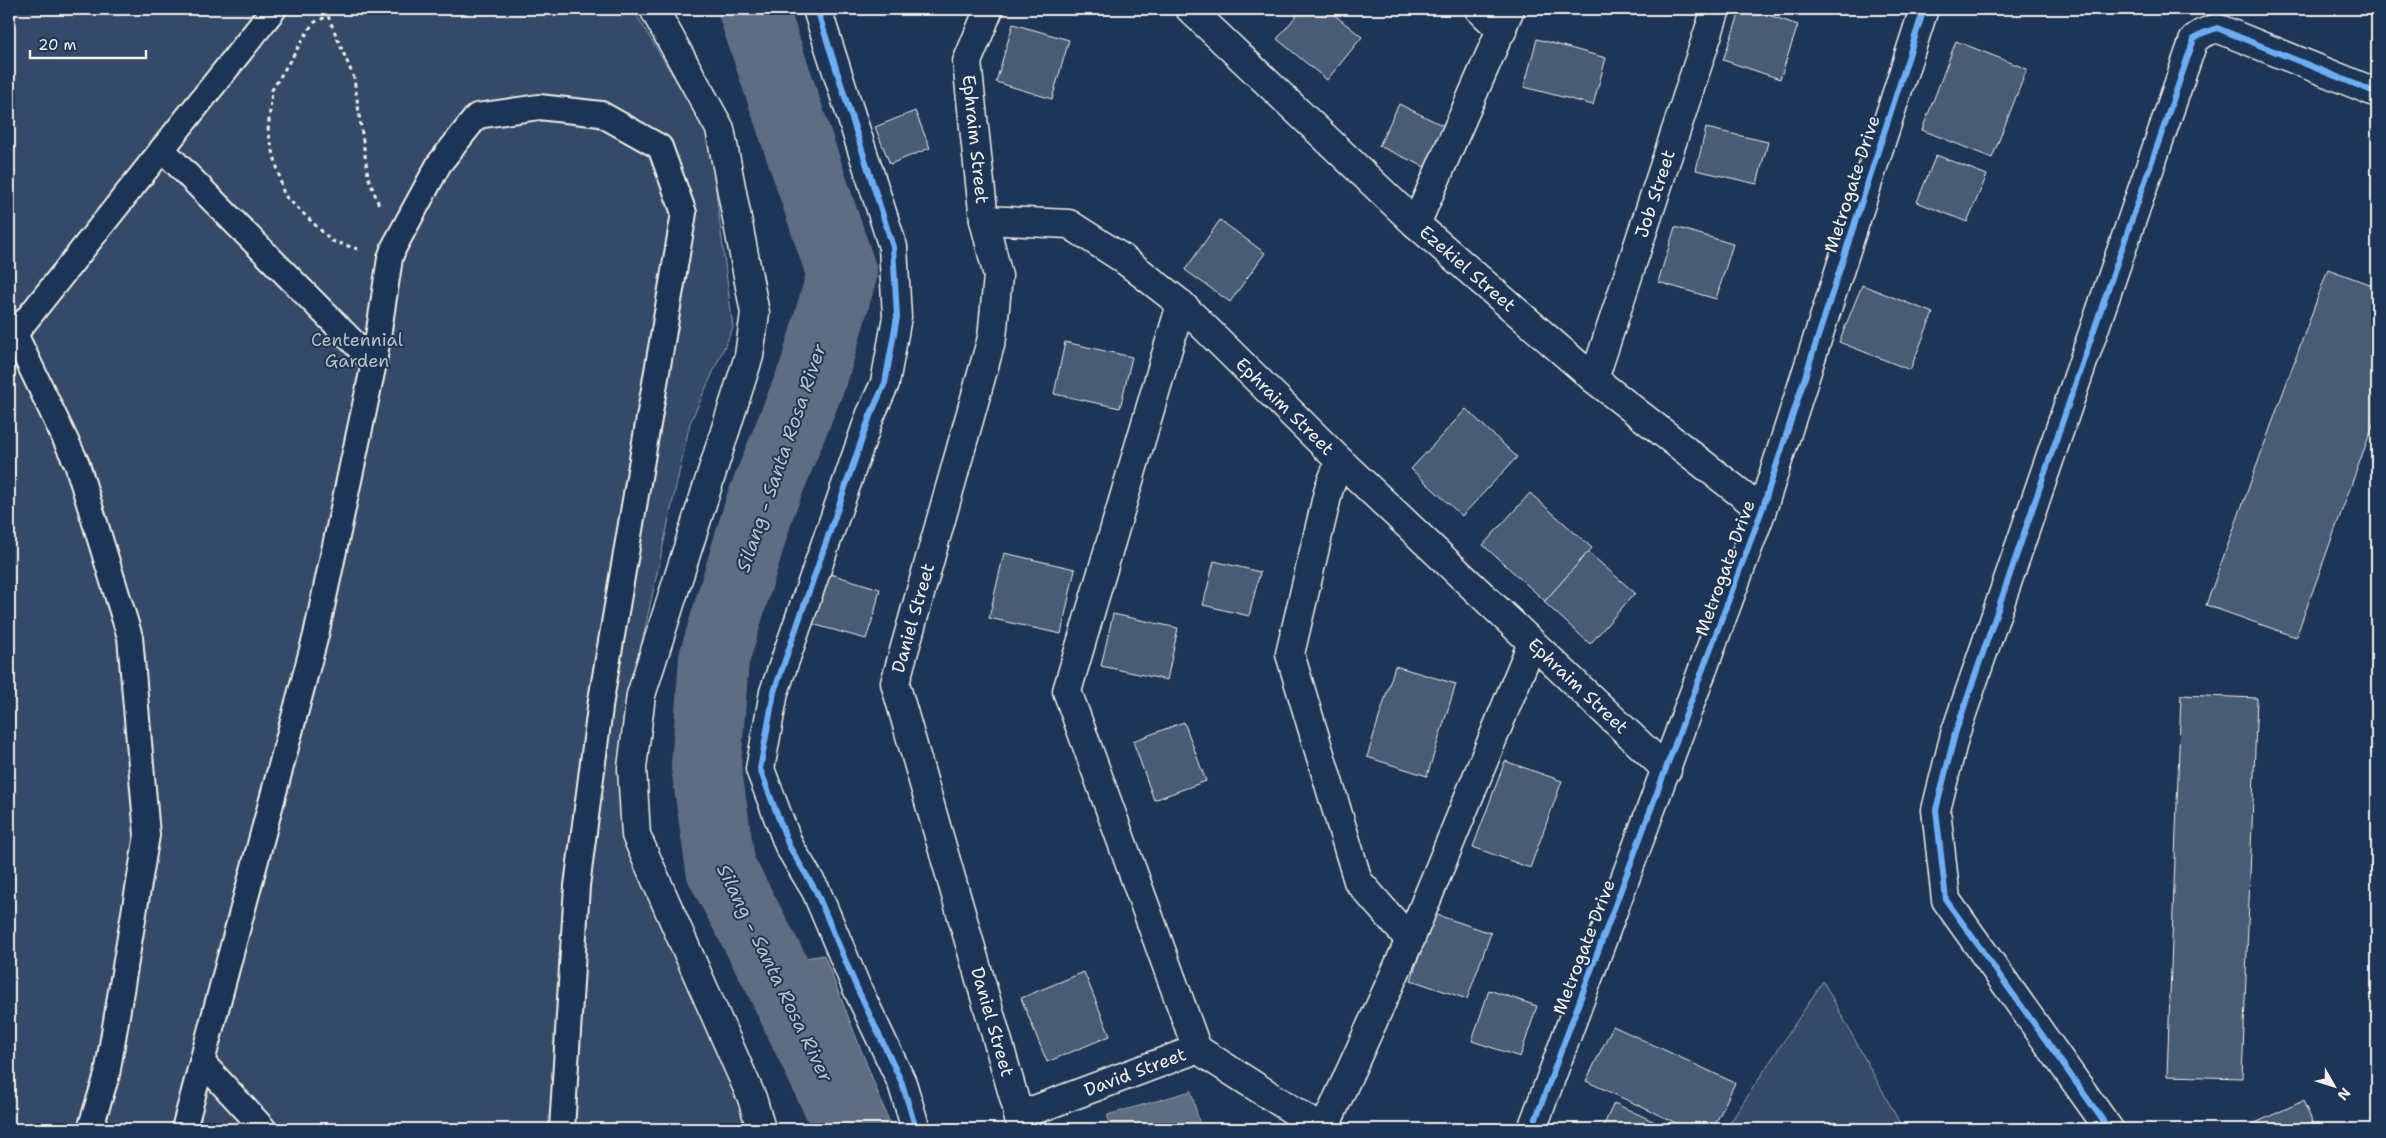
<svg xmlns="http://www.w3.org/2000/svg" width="2386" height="1138" viewBox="0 0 2386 1138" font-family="'Shantell Sans',sans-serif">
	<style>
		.green { fill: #354a67; stroke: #949ea8 }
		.water { fill: #5e6d82; stroke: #9aa2ab }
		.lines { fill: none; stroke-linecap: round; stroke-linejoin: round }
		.river { stroke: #5e6d82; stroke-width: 70 }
		.building { fill: #485b74; stroke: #f4f1e8 }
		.service-casing { stroke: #f4f1e8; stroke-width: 28 }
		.minor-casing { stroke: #f4f1e8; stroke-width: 31 }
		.path { stroke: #f4f1e8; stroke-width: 3; stroke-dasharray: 4 4; stroke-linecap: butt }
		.service { stroke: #1d3557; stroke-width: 24 }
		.minor { stroke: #1d3557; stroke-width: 28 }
		.cycleway-casing { stroke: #1d3557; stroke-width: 9 }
		.cycleway { stroke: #6dadf4; stroke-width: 6 }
		.labels { text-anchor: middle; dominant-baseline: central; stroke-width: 4; stroke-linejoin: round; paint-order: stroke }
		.street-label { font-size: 18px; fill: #f4f1e8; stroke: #1d3557 }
		.park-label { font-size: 18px; fill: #bbbfc1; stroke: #1d3557 }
		.water-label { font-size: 19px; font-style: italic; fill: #c0c3c4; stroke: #1d3557 }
	</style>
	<rect width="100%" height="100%" fill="#1d3557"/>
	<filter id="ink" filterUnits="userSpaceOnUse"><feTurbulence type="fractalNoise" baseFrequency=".02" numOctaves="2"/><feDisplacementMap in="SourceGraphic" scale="10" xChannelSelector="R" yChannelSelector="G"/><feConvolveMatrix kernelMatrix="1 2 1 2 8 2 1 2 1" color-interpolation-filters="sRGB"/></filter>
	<g filter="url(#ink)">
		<!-- green -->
		<g class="green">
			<path d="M9,9H633L709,136L733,328L690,423L630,696V837L772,1129H9Z"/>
			<path d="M1823,981L1903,1129H1726Z"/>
		</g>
		<!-- water -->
		<g class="water">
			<path d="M824,955L892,1129H816L761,965Z"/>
			<path d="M1191,1091L1201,1129H1112L1107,1115Z"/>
		</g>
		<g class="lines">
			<!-- river -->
			<path class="river" d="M753,9L842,274L814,372L760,506L714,659L706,766L721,869L778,977L850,1129"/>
		</g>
		<!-- building -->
		<g class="building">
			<path d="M1302,9H1327L1362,37L1327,80L1277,39Z"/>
			<path d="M1741,9H1751L1798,25L1780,79L1723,60Z"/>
			<path d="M1013,24L1069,40L1052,99L996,82Z"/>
			<path d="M1537,39L1606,58L1593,105L1524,87Z"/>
			<path d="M1956,41L2027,69L1992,158L1922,130Z"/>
			<path d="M1399,104L1444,126L1425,167L1379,146Z"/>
			<path d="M915,111L930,148L890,164L875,127Z"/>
			<path d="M1706,128L1768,142L1757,184L1696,170Z"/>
			<path d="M1936,155L1987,175L1967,222L1917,202Z"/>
			<path d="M1220,220L1265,253L1230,302L1185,270Z"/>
			<path d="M1675,227L1733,244L1716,299L1658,282Z"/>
			<path d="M2328,269L2377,287V414L2296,637L2206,605Z"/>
			<path d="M1862,285L1933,313L1910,370L1839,342Z"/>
			<path d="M1065,342L1132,357L1120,408L1054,394Z"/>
			<path d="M1466,409L1517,457L1462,516L1411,469Z"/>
			<path d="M1530,493L1592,548L1545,601L1483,545Z"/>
			<path d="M1588,552L1635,593L1590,644L1544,602Z"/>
			<path d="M1004,553L1075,569L1061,634L989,618Z"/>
			<path d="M1214,561L1260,572L1249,616L1203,605Z"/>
			<path d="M827,573L880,589L874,615L866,639L812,624Z"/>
			<path d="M1113,614L1178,628L1167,680L1101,666Z"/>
			<path d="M1395,666L1456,684L1427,776L1367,757Z"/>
			<path d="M2181,695L2257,698L2242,1078L2167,1076Z"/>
			<path d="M1184,722L1206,781L1154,800L1133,741Z"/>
			<path d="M1505,761L1562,781L1530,868L1473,847Z"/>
			<path d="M1434,914L1491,933L1467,999L1411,980Z"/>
			<path d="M1084,972L1110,1036L1047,1062L1021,998Z"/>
			<path d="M1489,990L1537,1006L1520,1057L1472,1041Z"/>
			<path d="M1613,1026L1735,1083L1713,1129H1689L1586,1081Z"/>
			<path d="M2303,1101L2316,1129H2242Z"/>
			<path d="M1614,1103L1670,1129H1602Z"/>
		</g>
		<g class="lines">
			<!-- service casing -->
			<g class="service-casing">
				<g id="service">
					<path d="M162,149L374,363"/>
					<path d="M9,329L15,334L274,9"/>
					<path d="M15,334L77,464L130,637L147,835L107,1075L90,1129"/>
					<path d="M202,1062L263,1128"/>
					<path d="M184,1129L316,635L374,363L390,258L394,247L439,164L477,116L539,107L601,114L660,147L684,213L601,700L577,886L562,1129"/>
				</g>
			</g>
			<!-- minor casing -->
			<g class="minor-casing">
				<g id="minor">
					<path d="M654,9L720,129L755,313L749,356L641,695L632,768L636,835L752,1098L761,1129"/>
					<path d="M817,9L893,247L897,317L885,383L870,416L774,692L760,769L789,846L816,891L856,986L902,1083L916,1129"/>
					<path id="s1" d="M989,9L967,62L984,220L1069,224L1122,258L1181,304L1340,461L1667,770"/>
					<path id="s2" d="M1190,9L1416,224L1594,379L1762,510"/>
					<path d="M1479,9L1502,31"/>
					<path id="s3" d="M984,220L998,276L992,338L895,683L1023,1129"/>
					<path d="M1416,224L1510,9"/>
					<path d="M1181,304L1067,691L1197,1049"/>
					<path id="s4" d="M1594,379L1716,9"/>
					<path d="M1340,461L1329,488L1290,654L1358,881L1410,940"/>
					<path id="s5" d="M1018,1116L1197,1049L1322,1129"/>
					<path d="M1324,1129L1410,940L1532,643"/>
					<path d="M1532,1129L1762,510L1924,9"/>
					<path d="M2109,1129L1946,900L1936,810L1955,734L2194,39L2203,33L2217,28L2377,93"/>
				</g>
			</g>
			<!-- path -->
			<path class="path" d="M358,249L332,241L284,195L268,131L272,90L313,23L328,16L354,78L368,176L379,205"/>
			<!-- service -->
			<use href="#service" class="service"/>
			<!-- minor -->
			<use href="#minor" class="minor"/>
			<!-- cycleway casing -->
			<g class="cycleway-casing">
				<g id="cycleway">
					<path d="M817,9L893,247L897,317L885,383L870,416L774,692L760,769L789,846L816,891L856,986L902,1083L916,1129"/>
					<path d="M1532,1129L1762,510L1924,9"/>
					<path d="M2109,1129L1946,900L1936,810L1955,734L2194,39L2203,33L2217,28L2377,93"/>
				</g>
			</g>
			<!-- cycleway -->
			<use href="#cycleway" class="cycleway"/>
		</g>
	</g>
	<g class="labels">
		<!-- street labels -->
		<g class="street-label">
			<text stroke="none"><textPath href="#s1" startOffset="135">Ephraim Street</textPath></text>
			<text transform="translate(1852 184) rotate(-72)">Metrogate Drive</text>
			<text stroke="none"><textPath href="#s4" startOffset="195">Job Street</textPath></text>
			<text stroke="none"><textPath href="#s2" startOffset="380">Ezekiel Street</textPath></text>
			<text stroke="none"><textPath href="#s1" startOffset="585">Ephraim Street</textPath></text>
			<text transform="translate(1725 568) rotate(-70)">Metrogate Drive</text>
			<text transform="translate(913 618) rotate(-74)">Daniel Street</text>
			<text stroke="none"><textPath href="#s1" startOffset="990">Ephraim Street</textPath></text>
			<text transform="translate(1584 947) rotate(-69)">Metrogate Drive</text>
			<text stroke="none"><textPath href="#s3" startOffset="831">Daniel Street</textPath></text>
			<text stroke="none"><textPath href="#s5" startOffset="125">David Street</textPath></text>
		</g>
		<!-- park labels -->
		<g class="park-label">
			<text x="357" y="340">Centennial<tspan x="357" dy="21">Garden</tspan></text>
		</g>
		<!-- water labels -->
		<g class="water-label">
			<text transform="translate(781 458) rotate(-71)">Silang - Santa Rosa River</text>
			<text transform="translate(775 973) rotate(64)">Silang - Santa Rosa River</text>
		</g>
	</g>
	<!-- margin -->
	<rect width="2386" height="1138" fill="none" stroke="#1d3557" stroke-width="30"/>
	<rect x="15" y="15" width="2356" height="1108" fill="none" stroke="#f4f1e8" stroke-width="2" filter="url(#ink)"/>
	<!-- north arrow -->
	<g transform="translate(2334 1086) rotate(129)" stroke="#1d3557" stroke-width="4" paint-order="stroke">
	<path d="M0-4L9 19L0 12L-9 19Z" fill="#f4f1e8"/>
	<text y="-8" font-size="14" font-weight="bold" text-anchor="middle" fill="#f4f1e8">N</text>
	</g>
	<!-- scale -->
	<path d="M30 50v8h116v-8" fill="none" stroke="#f4f1e8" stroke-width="2.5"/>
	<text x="38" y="50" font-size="15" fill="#f4f1e8" stroke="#1d3557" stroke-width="4" paint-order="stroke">20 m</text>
</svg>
